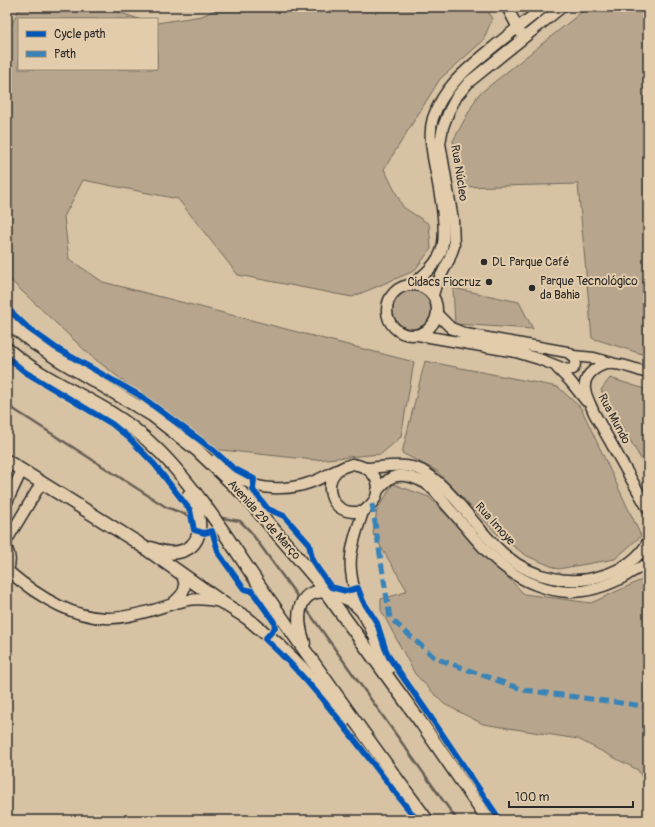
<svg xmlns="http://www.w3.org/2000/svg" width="655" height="827" viewBox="0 0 655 827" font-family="Pangolin,sans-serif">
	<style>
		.green { fill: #b7a68d; stroke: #71685c }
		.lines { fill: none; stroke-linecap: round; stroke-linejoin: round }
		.stream { stroke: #665f55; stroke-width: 2.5 }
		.minor-casing { stroke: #2b2b2b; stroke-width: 13 }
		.major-casing { stroke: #2b2b2b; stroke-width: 15 }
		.minor { stroke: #e2ccab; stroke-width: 10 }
		.major { stroke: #e2ccab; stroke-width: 12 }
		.quiet { stroke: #3983b8; stroke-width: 5; stroke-dasharray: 10 5; stroke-linecap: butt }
		.cycleway-casing { stroke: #e2ccab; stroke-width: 8 }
		.cycleway { stroke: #0057b8; stroke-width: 6 }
		.poi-dot { fill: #2b2b2b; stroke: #e2ccab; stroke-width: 1.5 }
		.labels { text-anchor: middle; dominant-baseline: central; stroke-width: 4; stroke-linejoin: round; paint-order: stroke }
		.street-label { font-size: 12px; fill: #2b2b2b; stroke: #e2ccab }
		.poi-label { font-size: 12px; fill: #2b2b2b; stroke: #e2ccab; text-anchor: start }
	</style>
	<rect width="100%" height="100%" fill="#d7c2a3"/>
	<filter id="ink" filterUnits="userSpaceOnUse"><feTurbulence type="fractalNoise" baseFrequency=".025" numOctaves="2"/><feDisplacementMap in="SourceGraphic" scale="8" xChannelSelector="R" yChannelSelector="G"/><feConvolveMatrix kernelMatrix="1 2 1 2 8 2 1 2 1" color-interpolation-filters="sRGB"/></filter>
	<g filter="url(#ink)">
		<!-- green -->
		<g class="green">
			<path d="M20,7H107L109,9L139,19H19V69H157V23L202,16L222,7H486L492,19L483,41L440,79L384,169L403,207L429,224L431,249L414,271L352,297L238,275L178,199L83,180L64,217L69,259L103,282L414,362L401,437L381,454L315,460L212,449L91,356L7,277V34Z"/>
			<path d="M588,7H648V356L592,338L578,184L460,187L453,141L478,95Z"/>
			<path d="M453,288L519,302L533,329L455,324Z"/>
			<path d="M409,290C428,289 429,297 433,314C428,324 426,326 415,329C397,335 384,312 395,298C398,293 404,292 409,290Z"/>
			<path d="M425,361L558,387L581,408L641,536L615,559L558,569L527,556L498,535L437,471L402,453Z"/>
			<path d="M610,378L648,390V471L601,390Z"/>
			<path d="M393,484L429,497L524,594L591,603L648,577V788L638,770L578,739L483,724L444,704L415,674L381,610V599L400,594L407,590L373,534L377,510Z"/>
		</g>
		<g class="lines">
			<!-- stream -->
			<g class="stream">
				<path d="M7,405L166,507L187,515"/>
				<path d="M222,518L240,521L250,531L300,600"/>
				<path d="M305,607L457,820"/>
			</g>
			<!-- minor casing -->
			<g class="minor-casing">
				<g id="minor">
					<path d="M507,7L520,32"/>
					<path d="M412,284C422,277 433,268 439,256C451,236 437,181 433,157C431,144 429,131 433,118C444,86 467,69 491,49C508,35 526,21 544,7"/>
					<circle cx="412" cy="310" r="25"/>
					<path d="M433,295L436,285L449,260L454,246L453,220L440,143L443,127L449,111L457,96L469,82L562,7"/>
					<path d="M418,335L516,352L539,359L567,370L573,369C578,361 574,356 567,352L466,334L451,328L437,314"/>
					<path d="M573,356L594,358L612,363"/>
					<path d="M557,368L570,381L586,401"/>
					<path d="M648,373C637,370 626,365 615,364C600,362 583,374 585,389C586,397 591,405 594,413L648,509"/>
					<path d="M214,461C226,469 239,480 254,485C271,490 292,489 309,483C319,480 328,474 337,470"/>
					<path d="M352,464C369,466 383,479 376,497C373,504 368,507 363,512C357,512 350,513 344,510C329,504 325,482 337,471C341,467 347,466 352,464Z"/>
					<path d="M367,468C385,467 406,462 423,471C435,478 444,487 453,497C483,530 505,570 553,578C571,582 587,581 604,575C620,570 641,558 648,541"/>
					<path d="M377,491C382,486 387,479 393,477C404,473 419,479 428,485C436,491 442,500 448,507C467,528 484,552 507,569C524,582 547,591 569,592C588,592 607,586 624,577C632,572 639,567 648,564"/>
					<path d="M7,502L22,470"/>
					<path d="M7,540L42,482"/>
					<path d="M7,549C11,557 11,564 7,572"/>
					<path d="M8,571C35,594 69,617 105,618C120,619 138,614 153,610C182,602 189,595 221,602"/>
					<path d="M174,602C186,591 187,588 181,573"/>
					<path d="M361,609C345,568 349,552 363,512"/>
				</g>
			</g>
			<!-- major casing -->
			<g class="major-casing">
				<g id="major">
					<path d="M7,322L35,344L61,361L152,415L197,450L245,496L317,580L422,724L488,820"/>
					<path d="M7,349C37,375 75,391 108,411C128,423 145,437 161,453C202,495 233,547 266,595C319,671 372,746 427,820"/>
					<path d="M7,461L135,541L223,603L247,618L279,645L302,668L345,720"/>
					<path d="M151,548C175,558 202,552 199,521C199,512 193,504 189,495"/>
					<path d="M304,643C295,618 296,584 333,593C344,596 353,601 361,610C373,623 379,652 389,668"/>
				</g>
			</g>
			<!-- minor -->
			<use href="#minor" class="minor"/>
			<!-- major -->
			<use href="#major" class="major"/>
			<!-- quiet -->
			<path class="quiet" d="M372,504L390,618L435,658L524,690L644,706L648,711"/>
			<!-- cycleway casing -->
			<g class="cycleway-casing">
				<g id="cycleway">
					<path d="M7,308L28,328L56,348L139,395L212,449L233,468L254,479L253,490L268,509L284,516L309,544L313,562L331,587L346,591L358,588L363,601L377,623L385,648L389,657L432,719L500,820"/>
					<path d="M7,357L25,372L112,424L129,438L155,465L190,510L194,530L204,533L212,531L219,554L244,589L252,591L274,622L275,628L265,639C324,692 367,759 417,820"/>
				</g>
			</g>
			<!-- cycleway -->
			<use href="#cycleway" class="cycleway"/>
		</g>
	</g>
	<!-- markers -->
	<g class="poi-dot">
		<circle cx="484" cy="262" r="4"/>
		<circle cx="489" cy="282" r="4"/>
		<circle cx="532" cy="288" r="4"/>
	</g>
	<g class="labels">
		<!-- street labels -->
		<g class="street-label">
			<text transform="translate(459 173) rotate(81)">Rua Núcleo</text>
			<text transform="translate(614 419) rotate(62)">Rua Mundo</text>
			<text transform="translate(264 520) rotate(48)">Avenida 29 de Março</text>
			<text transform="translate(495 524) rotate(48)">Rua Imoye</text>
		</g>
		<!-- poi labels -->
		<g class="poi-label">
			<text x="492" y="262">DL Parque Café</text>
			<text x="540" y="281">Parque Tecnológico<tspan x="540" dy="14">da Bahia</tspan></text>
			<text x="481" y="282" text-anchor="end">Cidacs Fiocruz</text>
		</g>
	</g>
	<!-- margin -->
	<rect width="655" height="827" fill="none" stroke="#e2ccab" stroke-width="24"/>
	<rect x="12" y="12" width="631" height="803" fill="none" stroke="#2b2b2b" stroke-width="1.5" filter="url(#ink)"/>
	<!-- legend -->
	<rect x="18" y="18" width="140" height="52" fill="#e2ccab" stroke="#998c78"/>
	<rect x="26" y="31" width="20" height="6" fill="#0057b8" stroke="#998c78"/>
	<text x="54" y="38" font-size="12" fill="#2b2b2b">Cycle path</text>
	<rect x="26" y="51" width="20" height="6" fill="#3983b8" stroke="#998c78"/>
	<text x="54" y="58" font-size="12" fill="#2b2b2b">Path</text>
	<!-- scale -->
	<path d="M509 801v6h124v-6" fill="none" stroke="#2b2b2b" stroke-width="2"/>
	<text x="515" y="801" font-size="12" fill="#2b2b2b" stroke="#e2ccab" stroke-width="3" paint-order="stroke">100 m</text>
</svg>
